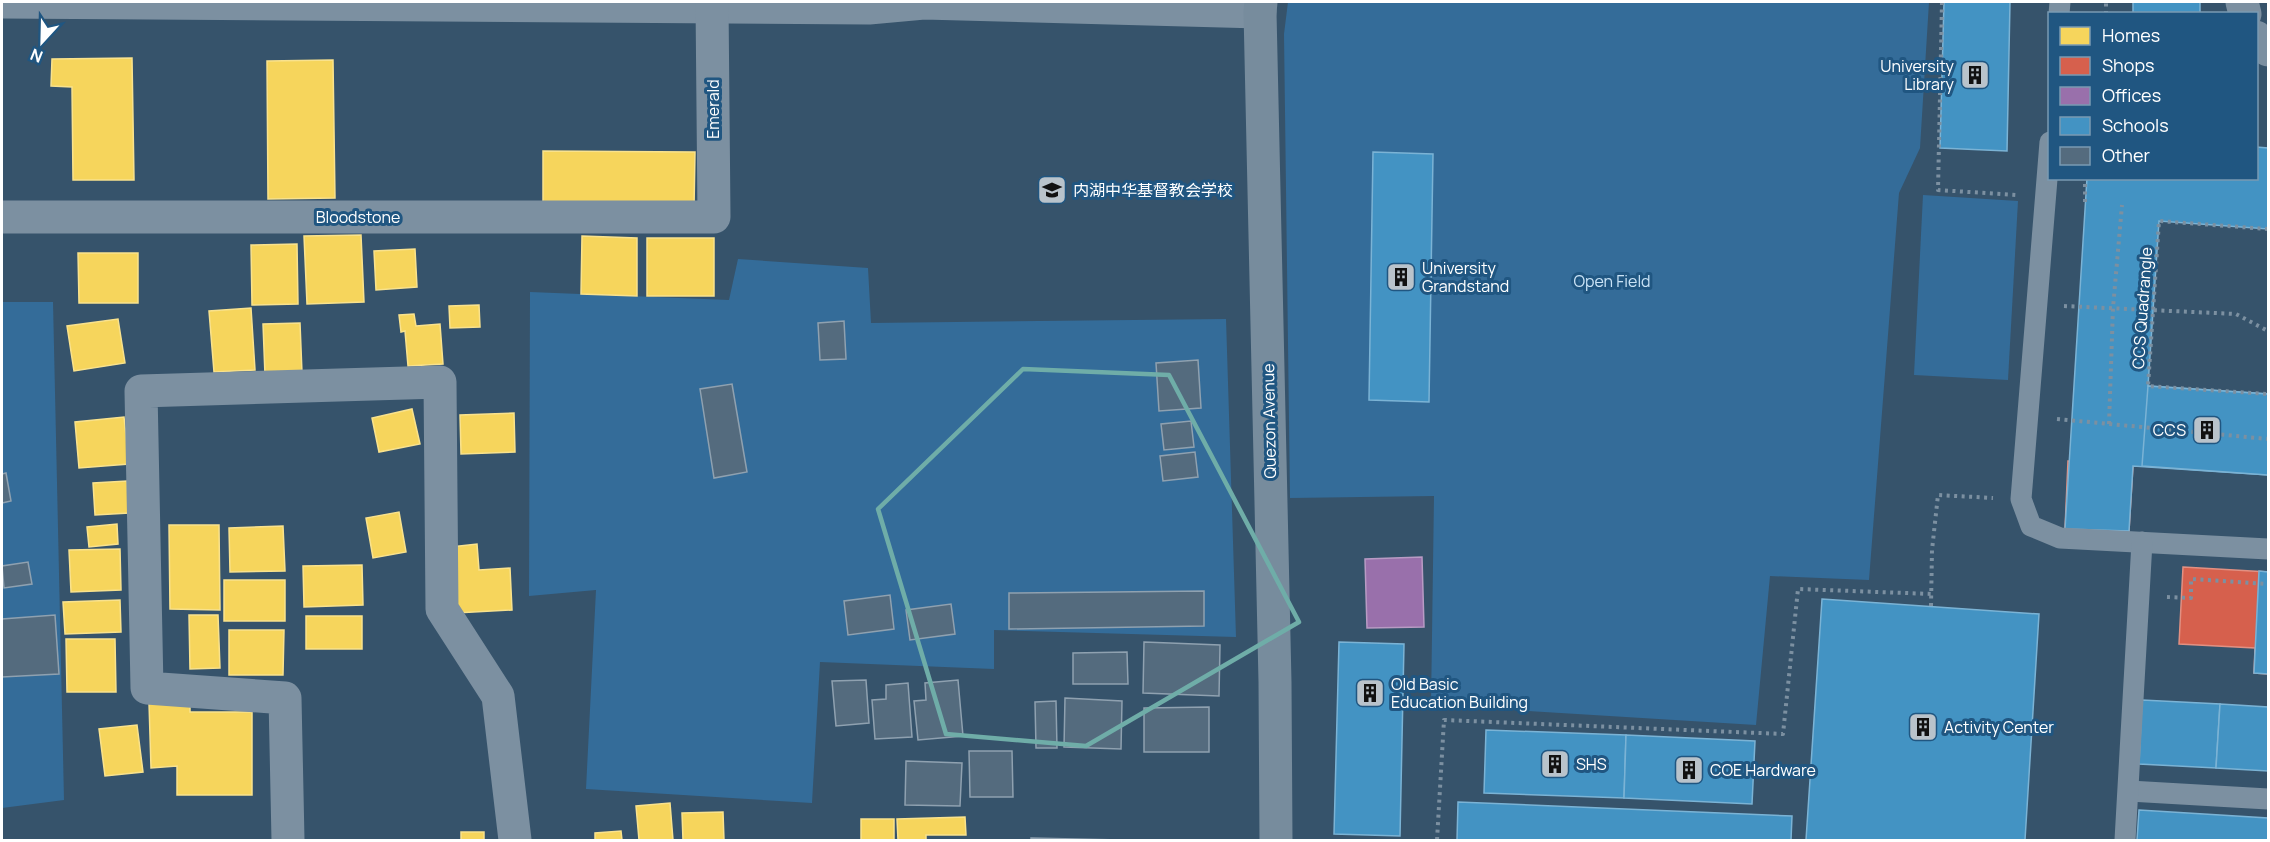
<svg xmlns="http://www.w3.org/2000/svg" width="2270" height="842" viewBox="0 0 2270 842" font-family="Manrope,'Noto Sans SC',sans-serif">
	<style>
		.green { fill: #346c99 }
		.homes { fill: #f6d55c; stroke: #f9e28d; stroke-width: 1.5 }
		.shops { fill: #d6604d; stroke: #e29082; stroke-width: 1.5 }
		.offices { fill: #9970ab; stroke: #b89bc4; stroke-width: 1.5 }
		.schools { fill: #4393c3; stroke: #7bb3d5; stroke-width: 1.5 }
		.building { fill: #546b7e; stroke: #8fa1b0; stroke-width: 1.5 }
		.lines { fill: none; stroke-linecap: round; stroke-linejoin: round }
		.path { stroke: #7c90a1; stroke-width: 4; stroke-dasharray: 3 4.5; stroke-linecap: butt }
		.lane { stroke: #7c90a1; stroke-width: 21 }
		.street { stroke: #7c90a1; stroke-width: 33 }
		.secondary { stroke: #778c9d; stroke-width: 33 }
		.marked { fill: none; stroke: #6fada8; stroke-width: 4.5; stroke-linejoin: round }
		.labels { text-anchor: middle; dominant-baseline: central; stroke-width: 6; stroke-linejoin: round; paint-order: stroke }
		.poi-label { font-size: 16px; fill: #fff; stroke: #205681; text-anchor: start }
		.street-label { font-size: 16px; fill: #fff; stroke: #205681 }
		.park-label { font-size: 16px; fill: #cae3f6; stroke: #205681 }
	</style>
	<rect width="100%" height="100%" fill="#36536b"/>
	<!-- green -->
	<g class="green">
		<path d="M1288,2H1929L1920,148L1899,193L1869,580L1770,576L1756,725L1431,705L1434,496L1290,498L1284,34Z"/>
		<path d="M1923,195L2018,201L2008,380L1914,375Z"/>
		<path d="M738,259L868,268L871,323L1226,319L1236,637L994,630V669L820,662L812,803L586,789L596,590L529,596L530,292L729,300Z"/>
		<path d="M2,302H53L64,800L2,808Z"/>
	</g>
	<!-- homes -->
	<g class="homes">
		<path d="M132,58L134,180H73L72,87L51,86L52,59Z"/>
		<path d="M333,60L335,198L268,199L267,61Z"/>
		<path d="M543,151L695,152L694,208L543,206Z"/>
		<path d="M361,235L364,302L307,304L304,236Z"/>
		<path d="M582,236L637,238V296L581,294Z"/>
		<rect x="647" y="238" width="67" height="58"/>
		<path d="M297,244L298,304L252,305L251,245Z"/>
		<path d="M415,249L417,287L376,290L374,251Z"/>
		<path d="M78,253H138V303H79Z"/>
		<path d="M479,305L480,327L450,328L449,306Z"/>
		<path d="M251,308L255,370L214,372L209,311Z"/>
		<path d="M414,314L416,326L440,324L443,364L408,366L405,331L401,332L399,315Z"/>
		<path d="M118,319L125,363L74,371L67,326Z"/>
		<path d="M300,323L302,373L265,375L263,324Z"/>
		<path d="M412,409L420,444L379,452L372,418Z"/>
		<path d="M514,413L515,452L461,454L460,415Z"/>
		<path d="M124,417L129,464L79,468L75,422Z"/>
		<path d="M127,481L129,513L95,515L93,483Z"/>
		<path d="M399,512L406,552L373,558L366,518Z"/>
		<path d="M117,524L118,544L89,547L87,527Z"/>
		<path d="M169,525H219L220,610L170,609Z"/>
		<path d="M283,526L285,571L230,572L229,528Z"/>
		<path d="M477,544L479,570L510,568L512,610L456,613L451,547Z"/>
		<path d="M120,549L121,590L71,592L69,550Z"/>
		<path d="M362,565L363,605L304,607L303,566Z"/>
		<rect x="224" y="580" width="61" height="41"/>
		<path d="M120,600L121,632L65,634L63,602Z"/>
		<path d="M189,615H218L220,668L190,669Z"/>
		<rect x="306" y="616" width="56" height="33"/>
		<path d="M229,630H284L283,675H229Z"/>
		<path d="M66,639H115L116,692H67Z"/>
		<path d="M190,702V712H252V795H177V766L151,768L149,703Z"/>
		<path d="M137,725L143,772L105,776L99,729Z"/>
		<path d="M670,803L673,840H639L636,806Z"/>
		<path d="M723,812L724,840H683L682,813Z"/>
		<path d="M965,817L966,835H926V840H898L897,819Z"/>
		<rect x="861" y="819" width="33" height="21"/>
		<path d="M621,831L622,840H595V833Z"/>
		<rect x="461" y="832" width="23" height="8"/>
	</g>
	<!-- shops -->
	<g class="shops">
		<path d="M2068,461L2133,466L2129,531L2065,529Z"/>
		<path d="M2183,567L2268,572V674L2254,673L2255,648L2179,644Z"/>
	</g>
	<!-- offices -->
	<path class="offices" d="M1422,557L1424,627L1367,628L1365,559Z"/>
	<!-- schools -->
	<g class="schools">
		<path d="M1944,2H2010L2007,151L1940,148Z"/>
		<rect x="2133" y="2" width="67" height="12"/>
		<path d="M2256,147L2268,148V229L2159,221L2148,386L2268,394V475L2133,466L2129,531L2065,529L2087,178H2256Z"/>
		<path d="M1373,152L1433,154L1429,402L1369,400Z"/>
		<path d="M2148,386L2268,394V475L2142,466Z"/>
		<path d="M2259,571L2268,572V674L2254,673Z"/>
		<path d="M1822,599L2039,614L2025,840H1806Z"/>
		<path d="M1339,642L1404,644L1400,836L1334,834Z"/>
		<path d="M2142,700L2220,704L2216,768L2139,764Z"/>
		<path d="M2220,704L2268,707V771L2216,768Z"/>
		<path d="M1486,730L1626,735L1624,798L1484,793Z"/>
		<path d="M1626,735L1755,741L1752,804L1624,798Z"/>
		<path d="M1458,802L1792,816L1791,840H1457Z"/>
		<path d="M2139,810L2268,818V840H2137Z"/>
	</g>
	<!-- building -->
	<g class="building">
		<path d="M844,321L846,359L820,360L818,323Z"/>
		<path d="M1198,360L1201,408L1159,411L1156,363Z"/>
		<path d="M732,384L747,472L714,478L700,389Z"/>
		<path d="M1191,421L1194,447L1164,450L1161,424Z"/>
		<path d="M1195,452L1198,477L1163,481L1160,456Z"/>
		<path d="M6,473L11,501L2,503V474Z"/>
		<path d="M28,562L32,584L4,588L2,566Z"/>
		<path d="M1204,591V626L1009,629V593Z"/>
		<path d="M890,595L894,629L848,635L844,601Z"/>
		<path d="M951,604L955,634L910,640L906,610Z"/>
		<path d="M55,615L59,674L2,677V619Z"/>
		<path d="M1144,642L1220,645L1219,696L1143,693Z"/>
		<path d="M1127,652L1128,684H1073V653Z"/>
		<path d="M866,680L869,723L836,726L832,681Z"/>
		<path d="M958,680L963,736L918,740L914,701L926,700L925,683Z"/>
		<path d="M908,683L912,737L875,739L872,700L886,699V685Z"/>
		<path d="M1065,698L1122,701L1121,749L1064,747Z"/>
		<path d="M1056,701L1057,748H1036L1035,702Z"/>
		<path d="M1209,707V752H1144V708Z"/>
		<path d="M969,751H1012L1013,797H970Z"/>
		<path d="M906,761L962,763L960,806L905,805Z"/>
		<path d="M1031,838L1121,840H1031Z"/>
	</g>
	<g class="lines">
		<!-- path -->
		<g class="path">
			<path d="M1942,2L1938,190L2016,195"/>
			<path d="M2106,14V2"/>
			<path d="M2085,202V178"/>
			<path d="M2268,229L2159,221L2148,386L2268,394"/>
			<path d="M2064,306L2236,314L2268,331"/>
			<path d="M2057,419L2268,439"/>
			<path d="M2109,424L2113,308L2122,205"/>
			<path d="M2167,597L2191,598V579L2268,584"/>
			<path d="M1931,606L1932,550L1938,495L1993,498"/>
			<path d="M1437,840L1444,720L1783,734L1798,589L1932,594"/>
		</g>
		<!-- lane -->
		<g class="lane">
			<path d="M2059,14L2060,2"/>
			<path d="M2050,142L2021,499L2031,526L2060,538L2268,549"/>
			<path d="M2129,791L2268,799"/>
			<path d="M2125,840L2142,542"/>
		</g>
		<!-- street -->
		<g class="street">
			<path d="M2,2L869,8L924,3L1260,12"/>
			<path d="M2242,2L2245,14"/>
			<path d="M2256,37L2261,45L2268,50"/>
			<path d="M2,217H714L712,2"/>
			<path d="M288,840L285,698L147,688L141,391L440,382L442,609L498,696L515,840"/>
		</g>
		<!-- secondary -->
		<path class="secondary" d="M1261,2L1260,12L1275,682L1276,840"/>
	</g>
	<!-- marked area -->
	<path class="marked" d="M1023,369L1169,375L1299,622L1086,746L946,734L878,509Z"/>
	<!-- icons -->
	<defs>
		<g id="building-square" transform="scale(1.5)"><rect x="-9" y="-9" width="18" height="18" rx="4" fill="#b9c3cb" stroke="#205681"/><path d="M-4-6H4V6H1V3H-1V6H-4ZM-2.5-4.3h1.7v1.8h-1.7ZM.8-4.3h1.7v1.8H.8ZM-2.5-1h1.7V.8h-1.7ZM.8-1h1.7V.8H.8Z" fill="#111"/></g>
		<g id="school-square" transform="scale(1.5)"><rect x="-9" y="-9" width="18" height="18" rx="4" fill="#b9c3cb" stroke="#205681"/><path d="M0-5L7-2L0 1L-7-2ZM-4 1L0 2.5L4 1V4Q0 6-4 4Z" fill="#111"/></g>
	</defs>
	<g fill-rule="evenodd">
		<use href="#building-square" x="1975" y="75"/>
		<use href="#school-square" x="1052" y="190"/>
		<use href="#building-square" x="1401" y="277"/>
		<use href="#building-square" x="2207" y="430"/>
		<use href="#building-square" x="1370" y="693"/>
		<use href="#building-square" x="1923" y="727"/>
		<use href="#building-square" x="1555" y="764"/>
		<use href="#building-square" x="1689" y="770"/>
	</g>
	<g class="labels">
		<!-- poi labels -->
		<g class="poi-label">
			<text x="1954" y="66" text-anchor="end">University<tspan x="1954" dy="18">Library</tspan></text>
			<text x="1073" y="190">内湖中华基督教会学校</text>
			<text x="1422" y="268">University<tspan x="1422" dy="18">Grandstand</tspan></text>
			<text x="2186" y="430" text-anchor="end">CCS</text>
			<text x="1391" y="684">Old Basic<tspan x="1391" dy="18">Education Building</tspan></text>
			<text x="1944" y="727">Activity Center</text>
			<text x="1576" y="764">SHS</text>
			<text x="1710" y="770">COE Hardware</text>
		</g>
		<!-- street labels -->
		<g class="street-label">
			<text transform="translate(713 109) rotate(-90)">Emerald</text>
			<text x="358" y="217">Bloodstone</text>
			<text transform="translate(2142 308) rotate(-86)">CCS Quadrangle</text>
			<text transform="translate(1269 421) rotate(-91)">Quezon Avenue</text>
		</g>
		<!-- park labels -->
		<g class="park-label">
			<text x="1612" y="281">Open Field</text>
		</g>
	</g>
	<!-- border -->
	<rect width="2270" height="842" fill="none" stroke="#ffffff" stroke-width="6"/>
	<!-- legend -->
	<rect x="2048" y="12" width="210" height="168" fill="#205681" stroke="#799ab3" stroke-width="1.5"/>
	<rect x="2060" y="27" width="30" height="18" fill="#f6d55c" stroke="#799ab3" stroke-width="1.5"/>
	<text x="2102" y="42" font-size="18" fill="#ffffff">Homes</text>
	<rect x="2060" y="57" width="30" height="18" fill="#d6604d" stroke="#799ab3" stroke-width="1.5"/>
	<text x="2102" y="72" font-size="18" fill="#ffffff">Shops</text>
	<rect x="2060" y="87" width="30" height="18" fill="#9970ab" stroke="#799ab3" stroke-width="1.5"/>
	<text x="2102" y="102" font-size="18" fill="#ffffff">Offices</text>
	<rect x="2060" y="117" width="30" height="18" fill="#4393c3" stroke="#799ab3" stroke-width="1.5"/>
	<text x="2102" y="132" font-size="18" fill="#ffffff">Schools</text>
	<rect x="2060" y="147" width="30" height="18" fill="#546b7e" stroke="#799ab3" stroke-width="1.5"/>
	<text x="2102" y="162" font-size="18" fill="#ffffff">Other</text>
	<!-- north arrow -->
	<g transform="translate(42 42) rotate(202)" stroke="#205681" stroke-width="4.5" paint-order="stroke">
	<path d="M0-4.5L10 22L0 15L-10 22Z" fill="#ffffff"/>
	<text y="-9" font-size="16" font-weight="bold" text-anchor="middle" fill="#ffffff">N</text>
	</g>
</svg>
